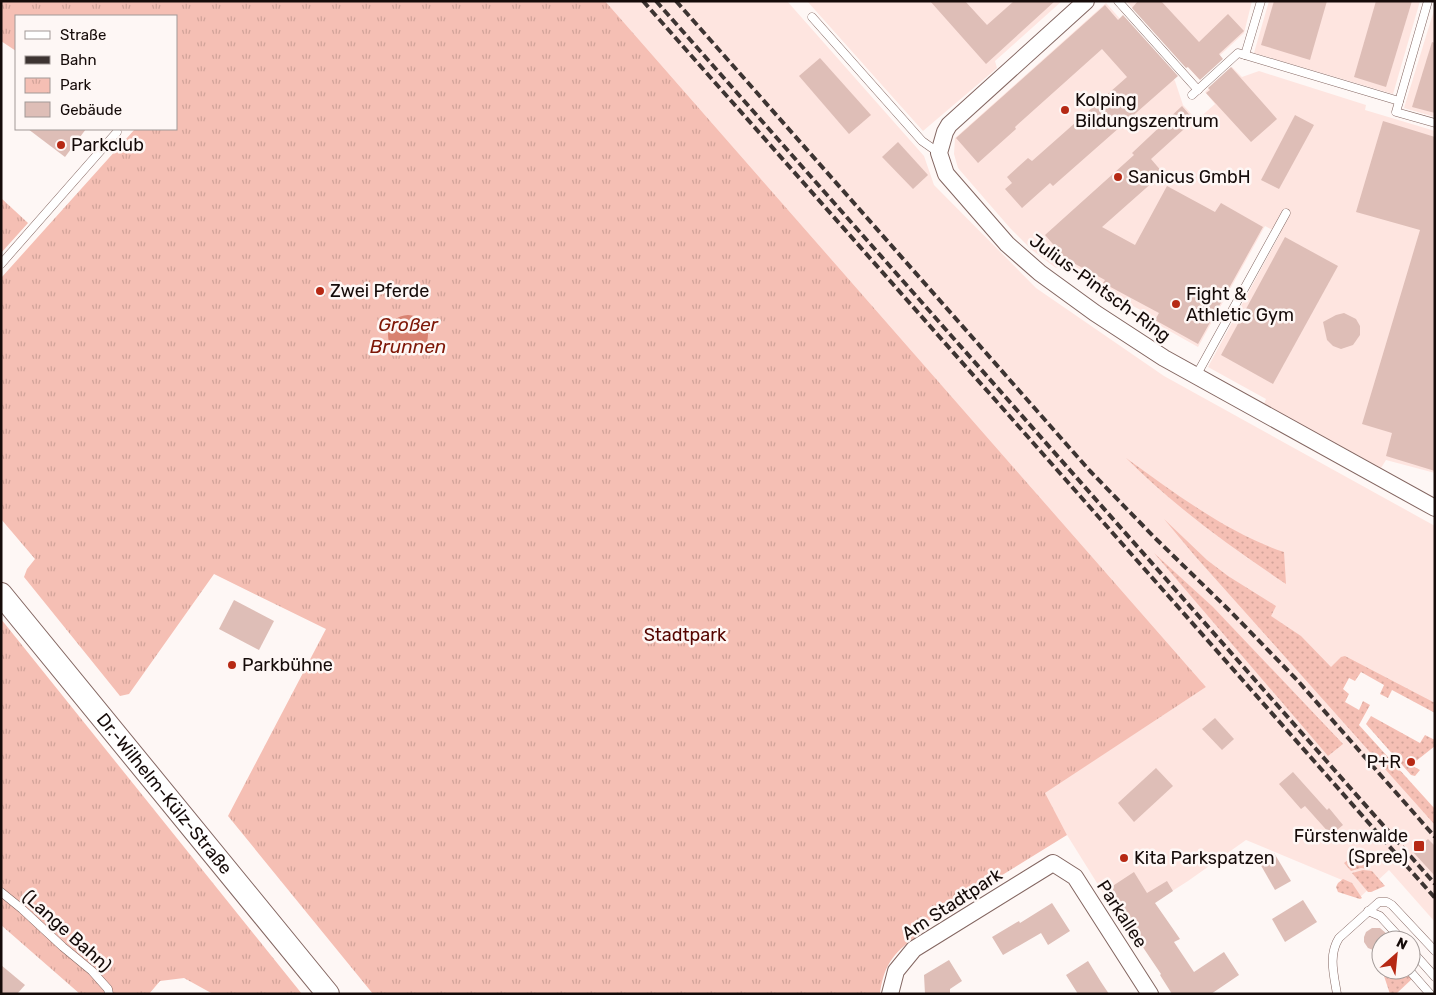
<svg xmlns="http://www.w3.org/2000/svg" width="1436" height="995" viewBox="0 0 1436 995" font-family="Rubik,sans-serif">
	<style>
		.built { fill: #fee5e0 }
		.grass { fill: url(#grass-dots) }
		.park { fill: url(#park-tufts) }
		.water { fill: #d88271 }
		.building { fill: #debeb7 }
		.lines { fill: none; stroke-linecap: round; stroke-linejoin: round }
		.service-casing { stroke: #836661; stroke-width: 9 }
		.minor-casing { stroke: #836661; stroke-width: 18 }
		.secondary-casing { stroke: #836661; stroke-width: 24 }
		.service { stroke: #fff; stroke-width: 8 }
		.minor { stroke: #fff; stroke-width: 16 }
		.secondary { stroke: #fff; stroke-width: 22 }
		.rail { stroke: #3d3432; stroke-width: 4; stroke-dasharray: 8 4; stroke-linecap: butt }
		.poi-dot { fill: #b62914; stroke: #fef7f5; stroke-width: 2 }
		.labels { text-anchor: middle; dominant-baseline: central; stroke-width: 5; stroke-linejoin: round; paint-order: stroke }
		.poi-label { font-size: 18px; fill: #150b09; stroke: #fef7f5; text-anchor: start }
		.street-label { font-size: 18px; fill: #150b09; stroke: #fef7f5 }
		.park-label { font-size: 18px; fill: #550500; stroke: #fef7f5 }
		.water-label { font-size: 19px; font-style: italic; fill: #7e1707; stroke: #fef7f5 }
	</style>
	<defs>
		<pattern id="grass-dots" width="8" height="8" patternUnits="userSpaceOnUse" patternTransform="scale(1.25)"><rect width="8" height="8" fill="#f5bfb4"/><path d="M2 2h.1M6 6h.1" fill="none" stroke="#d1a399" stroke-width="1.8" stroke-linecap="round"/></pattern>
		<pattern id="park-tufts" width="24" height="20" patternUnits="userSpaceOnUse" patternTransform="scale(1.25)"><rect width="24" height="20" fill="#f5bfb4"/><path d="M3 7l-1-3M5 7V3M7 7l1-3M15 17l-1-3M17 17v-4M19 17l1-3" fill="none" stroke="#d1a399"/></pattern>
	</defs>
	<rect width="100%" height="100%" fill="#fef7f5"/>
	<!-- built -->
	<g class="built">
		<path d="M605,1H787L924,156L934,185L1036,288L1164,376L1435,526V708L1353,665L1332,699L1435,816V922L1389,870L1358,899L1342,880L1246,840L1188,881L1122,923L1067,835L1044,793L1206,687Z"/>
		<path d="M807,1H1062L995,61L997,68L923,131Z"/>
		<path d="M1126,1H1252L1244,33L1217,58L1219,61L1199,79Z"/>
		<path d="M1269,1H1420L1393,94L1254,53Z"/>
		<path d="M1106,3L1175,81L1183,105L1197,120L1215,104L1205,92L1232,67L1242,77L1259,71L1366,105L1365,110L1435,131V473L1386,460L1381,468L1264,404L1266,399L1208,367L1280,234L1265,226L1198,347L1150,320L1152,316L1097,287L1100,281L1065,261L1056,268L1032,250L1010,228L958,168L954,154L955,138Z"/>
		<path d="M1435,7V117L1404,108Z"/>
	</g>
	<!-- grass -->
	<g class="grass">
		<path d="M1126,458C1173,492 1229,534 1284,552L1286,584C1229,546 1174,506 1126,458Z"/>
		<path d="M1164,519L1207,560L1228,576L1276,606L1271,616L1301,636L1331,667L1341,657L1345,656L1435,703V713L1392,690L1388,698L1380,694L1384,685L1361,672L1355,681L1349,678L1343,689L1349,694L1345,702L1359,710L1363,701L1370,705L1359,725L1435,809V825L1195,556Z"/>
		<path d="M1154,553L1213,607L1343,744L1328,756Z"/>
		<path d="M1371,716L1420,743L1425,735L1435,740V746L1411,765L1420,770L1415,776L1411,775L1366,724Z"/>
		<path d="M1356,854L1370,869L1361,868L1351,871L1344,863Z"/>
		<path d="M1363,870L1372,871L1385,886L1371,892H1368L1352,873Z"/>
		<path d="M1343,879L1352,883L1362,898L1360,899L1338,892L1336,887L1338,883Z"/>
		<path d="M1382,970H1406L1413,978L1396,994H1390Z"/>
	</g>
	<!-- park -->
	<g class="park">
		<path d="M1,1H605L1206,687L1045,793L1067,835L912,931L915,938C893,952 883,968 880,994H373L228,816L326,629L214,574L129,694L120,696L24,577L27,569L35,559L1,519V278L135,129H176V16H16V51L1,41Z"/>
		<path d="M1,198L28,223L1,253Z"/>
		<path d="M1,619L302,994H213L184,978L160,981L149,994H80L1,925Z"/>
	</g>
	<!-- water -->
	<circle class="water" cx="408" cy="335" r="20"/>
	<!-- building -->
	<g class="building">
		<path d="M930,1H965L987,25L1014,1H1055L986,64Z"/>
		<path d="M1138,1H1161L1199,42L1228,14L1244,31L1219,54L1223,59L1200,80L1188,67L1186,68L1132,8Z"/>
		<path d="M1274,1H1327L1310,60L1261,45Z"/>
		<path d="M1376,1H1412L1386,87L1354,77Z"/>
		<path d="M1105,5L1118,20L1123,15L1178,76L1053,186L1050,183L1022,208L1005,189L1012,183L1007,177L1028,158L1032,161L1127,77L1102,49L1015,127L1016,129L978,163L956,138Z"/>
		<path d="M1432,42L1435,43V113L1412,107Z"/>
		<path d="M820,58L871,115L849,134L799,76Z"/>
		<path d="M1231,67L1277,119L1251,142L1206,93L1210,90L1208,88Z"/>
		<path d="M1182,106L1194,120L1151,159L1163,173L1102,227L1135,245L1167,186L1215,212L1221,203L1263,227L1198,344L1155,320L1159,313L1103,283L1105,280L1066,259L1045,235L1134,155L1132,153Z"/>
		<path d="M1295,115L1314,125L1279,189L1261,180Z"/>
		<path d="M1383,121L1435,137V471L1386,456L1392,433L1362,424L1420,230L1356,212Z"/>
		<path d="M28,129H86L65,157Z"/>
		<path d="M898,142L928,175L913,189L882,157Z"/>
		<path d="M1285,237L1338,266L1273,384L1221,355Z"/>
		<path d="M1344,313L1356,319L1360,326V335L1353,345L1341,349L1333,346L1327,340L1323,322L1336,315Z"/>
		<path d="M234,600L274,621L259,650L219,629Z"/>
		<path d="M1215,718L1234,739L1222,750L1202,729Z"/>
		<path d="M1156,768L1173,786L1134,822L1118,803Z"/>
		<path d="M1293,772L1327,810L1329,808L1343,825L1331,835L1305,806L1301,809L1279,784Z"/>
		<path d="M1428,839L1435,846V876L1413,852Z"/>
		<path d="M1274,853L1291,881L1275,890L1259,862Z"/>
		<path d="M1134,872L1147,893L1167,881L1173,891L1155,903L1180,939L1174,942L1194,972L1224,952L1239,975L1211,994H1172L1160,975L1161,974L1105,891Z"/>
		<path d="M1303,900L1317,922L1285,942L1272,919Z"/>
		<path d="M1052,903L1070,931L1048,945L1041,933L1003,955L992,937L1019,921L1020,923Z"/>
		<path d="M1372,928H1380L1394,940H1381V950H1373L1368,948L1364,942V937L1366,932Z"/>
		<path d="M949,960L962,981L950,989V994H925L924,975Z"/>
		<path d="M1088,961L1101,982L1109,994H1078L1066,975Z"/>
		<path d="M1,965L25,985L17,994H1Z"/>
	</g>
	<g class="lines">
		<!-- service casing -->
		<g class="service-casing">
			<g id="service">
				<path d="M1118,1L1198,90"/>
				<path d="M1428,1L1396,112L1435,123"/>
				<path d="M812,17L922,141L939,153"/>
				<path d="M1245,55L1261,1"/>
				<path d="M1192,95L1238,53L1399,101"/>
				<path d="M1,264L117,132"/>
				<path d="M1196,376L1286,213"/>
				<path d="M1,892L22,909L63,947L92,971L108,989L109,994"/>
				<path d="M1368,911L1380,916L1402,940"/>
				<path d="M1411,950L1435,977"/>
				<path d="M1409,970L1430,994"/>
				<path d="M1337,994C1334,975 1328,955 1339,938L1379,902H1387L1392,905L1435,951"/>
			</g>
		</g>
		<!-- minor casing -->
		<g class="minor-casing">
			<g id="minor">
				<path d="M1086,1L949,125L945,132L939,153L946,174L1007,244L1040,273L1095,313L1164,358L1435,508"/>
				<path d="M890,994L896,971L914,949L1053,863L1075,877L1150,994"/>
			</g>
		</g>
		<!-- secondary casing -->
		<g class="secondary-casing">
			<g id="secondary">
				<path id="s1" d="M1,594L328,994"/>
			</g>
		</g>
		<!-- service -->
		<use href="#service" class="service"/>
		<!-- minor -->
		<use href="#minor" class="minor"/>
		<!-- secondary -->
		<use href="#secondary" class="secondary"/>
		<!-- rail -->
		<g class="rail">
			<path d="M643,1L1435,898"/>
			<path d="M656,1L1435,884"/>
			<path d="M676,1L1090,471L1154,537L1232,613L1298,681L1435,837"/>
		</g>
	</g>
	<!-- markers -->
	<g class="poi-dot">
		<circle cx="1065" cy="110" r="5"/>
		<circle cx="61" cy="145" r="5"/>
		<circle cx="1118" cy="177" r="5"/>
		<circle cx="320" cy="291" r="5"/>
		<circle cx="1176" cy="304" r="5"/>
		<circle cx="232" cy="665" r="5"/>
		<circle cx="1411" cy="762" r="5"/>
		<rect x="1413" y="840" width="12" height="12" rx="2.5"/>
		<circle cx="1124" cy="858" r="5"/>
	</g>
	<g class="labels">
		<!-- poi labels -->
		<g class="poi-label">
			<text x="1075" y="100">Kolping<tspan x="1075" dy="21">Bildungszentrum</tspan></text>
			<text x="71" y="145">Parkclub</text>
			<text x="1128" y="177">Sanicus GmbH</text>
			<text x="330" y="291">Zwei Pferde</text>
			<text x="1186" y="294">Fight &amp;<tspan x="1186" dy="21">Athletic Gym</tspan></text>
			<text x="242" y="665">Parkbühne</text>
			<text x="1401" y="762" text-anchor="end">P+R</text>
			<text x="1408" y="836" text-anchor="end">Fürstenwalde<tspan x="1408" dy="21">(Spree)</tspan></text>
			<text x="1134" y="858">Kita Parkspatzen</text>
		</g>
		<!-- street labels -->
		<g class="street-label">
			<text transform="translate(1100 288) rotate(36)">Julius-Pintsch-Ring</text>
			<text stroke="none"><textPath href="#s1" startOffset="258">Dr.-Wilhelm-Külz-Straße</textPath></text>
			<text transform="translate(952 904) rotate(-33)">Am Stadtpark</text>
			<text transform="translate(1122 914) rotate(57)">Parkallee</text>
			<text transform="translate(67 931) rotate(42)">(Lange Bahn)</text>
		</g>
		<!-- park labels -->
		<g class="park-label">
			<text x="685" y="635">Stadtpark</text>
		</g>
		<!-- water labels -->
		<g class="water-label">
			<text x="408" y="324">Großer<tspan x="408" dy="22">Brunnen</tspan></text>
		</g>
	</g>
	<!-- border -->
	<rect width="1436" height="995" fill="none" stroke="#150b09" stroke-width="5"/>
	<!-- legend -->
	<rect x="15" y="15" width="162" height="115" fill="#fef7f5" stroke="#a19997"/>
	<rect x="25" y="31" width="25" height="8" fill="#ffffff" stroke="#a19997"/>
	<text x="60" y="40" font-size="15" fill="#150b09">Straße</text>
	<rect x="25" y="56" width="25" height="8" fill="#3d3432" stroke="#a19997"/>
	<text x="60" y="65" font-size="15" fill="#150b09">Bahn</text>
	<rect x="25" y="78" width="25" height="15" fill="url(#park-tufts)" stroke="#a19997"/>
	<text x="60" y="90" font-size="15" fill="#150b09">Park</text>
	<rect x="25" y="102" width="25" height="15" fill="#debeb7" stroke="#a19997"/>
	<text x="60" y="115" font-size="15" fill="#150b09">Gebäude</text>
	<!-- north arrow -->
	<g transform="translate(1396 955) rotate(27)"><circle r="24" fill="#fef7f5" stroke="#a19997"/>
	<path d="M0-4L9 19L0 12L-9 19Z" fill="#b62914"/>
	<text y="-8" font-size="14" font-weight="bold" text-anchor="middle" fill="#150b09">N</text>
	</g>
</svg>
